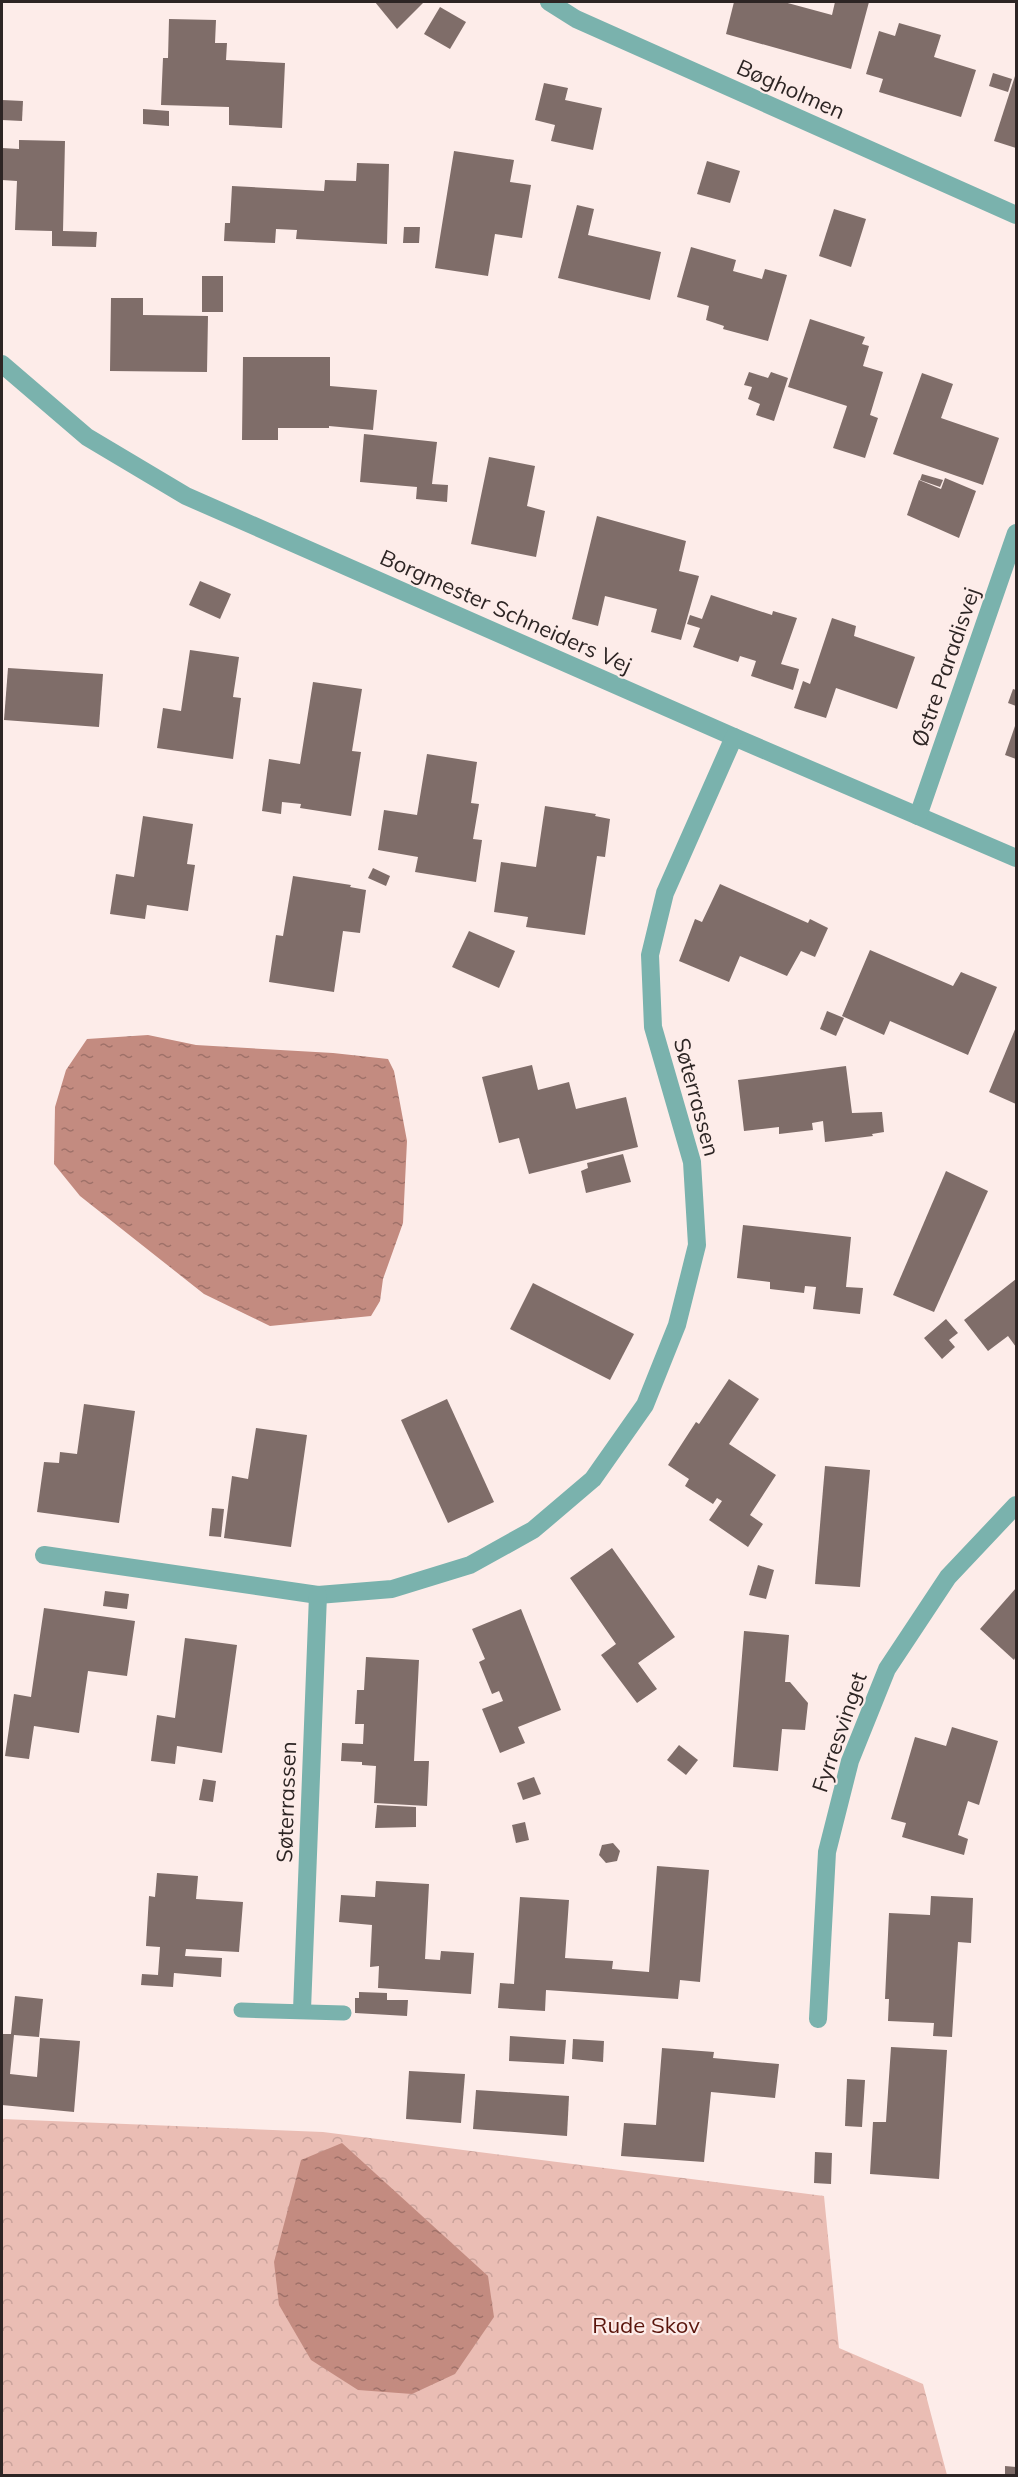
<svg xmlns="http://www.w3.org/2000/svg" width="1018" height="2477" viewBox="0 0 1018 2477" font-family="Mulish,sans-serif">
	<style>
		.forest { fill: url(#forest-crowns) }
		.water { fill: url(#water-ripples) }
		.building { fill: #7f6d69 }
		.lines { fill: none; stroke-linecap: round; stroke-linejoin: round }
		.lane { stroke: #7ab2ad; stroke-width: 15 }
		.street { stroke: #7ab2ad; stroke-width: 18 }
		.labels { text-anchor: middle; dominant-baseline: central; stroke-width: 4.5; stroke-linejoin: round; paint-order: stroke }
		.street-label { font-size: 22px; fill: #2d2524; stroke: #fdece9 }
		.park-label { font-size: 22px; fill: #5a150c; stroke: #fdece9 }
	</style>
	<defs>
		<pattern id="forest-crowns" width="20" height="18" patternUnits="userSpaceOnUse" patternTransform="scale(1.5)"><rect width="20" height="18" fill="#eabdb4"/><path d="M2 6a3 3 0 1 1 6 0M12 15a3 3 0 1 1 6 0" fill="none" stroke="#c9a29b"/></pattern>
		<pattern id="water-ripples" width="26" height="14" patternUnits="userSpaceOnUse" patternTransform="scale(1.5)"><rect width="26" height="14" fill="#c38b80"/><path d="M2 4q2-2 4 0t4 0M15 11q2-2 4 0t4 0" fill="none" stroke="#9f7169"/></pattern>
	</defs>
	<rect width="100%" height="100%" fill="#fdece9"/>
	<!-- forest -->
	<path class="forest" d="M2,2119L323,2132L824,2196L839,2348L923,2384L947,2475L2,2476Z"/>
	<!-- water -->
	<g class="water">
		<path d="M148,1035L196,1045L333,1053L388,1059L394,1071L407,1141L403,1223L383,1279L380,1301L371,1316L270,1326L204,1294L80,1196L54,1164L55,1107L66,1070L87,1039Z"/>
		<path d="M342,2143L488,2276L494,2317L455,2374L412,2394L358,2390L311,2360L279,2305L274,2262L301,2160Z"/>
	</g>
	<!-- building -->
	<g class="building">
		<path d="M375,2H424L397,29Z"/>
		<path d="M734,2H784L832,15L835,2H869L851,69L726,34Z"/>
		<path d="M440,7L466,22L450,49L424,34Z"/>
		<path d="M169,19L216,20L215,43H227L226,60L285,63L282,128L229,125V107L161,105L163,58H168Z"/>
		<path d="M899,23L941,35L934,57L976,70L961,117L879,92L883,79L866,74L879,31L895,36Z"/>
		<path d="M993,73L1012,79L1008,92L989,86Z"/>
		<path d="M1016,73V148L994,141Z"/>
		<path d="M544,83L568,88L565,100L602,108L593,150L551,141L555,125L535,120Z"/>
		<path d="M2,100L23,101L22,121L2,120Z"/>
		<path d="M143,109L169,111V126L143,124Z"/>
		<path d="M19,140L65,141L63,231L97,232L96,247L52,246V231L15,230L17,181L2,180V148L19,149Z"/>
		<path d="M454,151L514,160L510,182L531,185L522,238L495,234L488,276L435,268Z"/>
		<path d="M707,161L740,171L730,203L697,194Z"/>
		<path d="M357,163L389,164L387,244L296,239L297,230L276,229L275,243L224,241L225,223H230L232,186L324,191L325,180L356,181Z"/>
		<path d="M577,205L594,209L588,235L661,252L650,300L558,278Z"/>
		<path d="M834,209L866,219L851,267L819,256Z"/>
		<path d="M404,227H420L419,243H403Z"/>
		<path d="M691,247L736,260L733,271L762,279L765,269L787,275L768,341L723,329L724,326L706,320L709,306L677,297Z"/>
		<rect x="202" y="276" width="21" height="36"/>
		<path d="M111,298H143V315L208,316L207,372L110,371Z"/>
		<path d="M810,319L865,337L862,344L869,346L863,366L883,372L870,415L878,418L865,458L833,448L847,406L788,387Z"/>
		<path d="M243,357H330V386L377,390L373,430L329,426V428H278V440H242Z"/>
		<path d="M749,372L768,378L771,372L788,378L774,421L756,415L760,404L748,399L752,387L744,385Z"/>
		<path d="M922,373L953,384L941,418L999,438L983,485L893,454Z"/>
		<path d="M364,434L437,442L432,484L448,485L447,502L416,499L417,487L360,482Z"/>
		<path d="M489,457L535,466L527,506L545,511L536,557L471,544Z"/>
		<path d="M922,474L943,480L940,487L920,480Z"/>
		<path d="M945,478L976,491L959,538L907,515L919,480L941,489Z"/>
		<path d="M597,516L686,541L679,571L699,576L681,640L651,632L657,609L605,596L598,626L572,619Z"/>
		<path d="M200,581L231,594L220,619L189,605Z"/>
		<path d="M711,595L772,615L773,611L797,618L781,664L799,669L793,690L751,676L756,661L740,656L738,662L693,647L700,628L687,624L690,615L702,619Z"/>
		<path d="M832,618L856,626L854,636L915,657L897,709L836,688L826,718L794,708L803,681L810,684Z"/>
		<path d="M190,650L239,657L233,697L241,698L233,759L157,748L163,708L181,711Z"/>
		<path d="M8,668L103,674L99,727L4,720Z"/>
		<path d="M313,682L362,689L352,751L361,752L351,816L300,808L301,804L282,802L281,814L262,811L269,759L300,764Z"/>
		<path d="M1013,689L1016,690V706L1008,703Z"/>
		<path d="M1016,723V759L1005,755Z"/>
		<path d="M427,754L477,762L471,803L479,804L473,839L482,840L476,882L415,872L418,857L378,850L384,810L417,815Z"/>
		<path d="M545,806L596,814L595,816L610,819L605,857L597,856L585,935L526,927L528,917L494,912L501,862L536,867Z"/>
		<path d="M143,816L193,824L187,864L195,865L188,911L147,905L145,919L110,914L116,874L134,877Z"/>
		<path d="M373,868L390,876L386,886L368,878Z"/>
		<path d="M293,876L351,885L350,887L366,890L360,933L343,931L334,992L269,982L276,935L283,936Z"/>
		<path d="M720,884L808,923L810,919L828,928L815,957L801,951L787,976L740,956L729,982L679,961L695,919L702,922Z"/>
		<path d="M469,931L515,951L499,988L452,967Z"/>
		<path d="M870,950L953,986L961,972L997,987L968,1055L890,1021L884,1035L842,1016Z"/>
		<path d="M827,1011L844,1018L836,1036L820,1029Z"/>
		<path d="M1016,1027V1104L989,1092Z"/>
		<path d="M532,1065L538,1090L569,1082L576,1109L626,1097L638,1147L529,1174L519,1138L499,1143L482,1077Z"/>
		<path d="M846,1066L852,1113L882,1112L884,1132L872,1134L873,1136L825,1142L823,1121L812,1123L813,1130L779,1134V1127L744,1131L738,1080Z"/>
		<path d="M623,1154L631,1182L586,1193L581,1171L588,1168L587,1163Z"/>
		<path d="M946,1171L988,1191L934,1312L893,1295Z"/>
		<path d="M743,1225L851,1237L846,1287L863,1288L860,1314L813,1309L816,1287L805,1286L804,1293L770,1289V1282L737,1278Z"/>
		<path d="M1016,1279V1347L1008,1336L988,1351L964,1320Z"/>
		<path d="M533,1283L634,1334L610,1380L510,1329Z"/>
		<path d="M946,1319L958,1333L949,1340L955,1347L942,1359L924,1338Z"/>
		<path d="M729,1379L759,1399L729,1444L776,1475L750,1515L763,1524L748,1547L709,1520L722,1501L717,1498L713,1504L685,1486L689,1479L668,1465L696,1422L699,1424Z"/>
		<path d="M447,1399L494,1502L448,1523L401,1420Z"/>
		<path d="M84,1404L135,1411L119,1523L37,1512L44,1462L59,1463L60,1452L77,1454Z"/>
		<path d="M256,1428L307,1435L291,1547L224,1538L232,1476L248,1479Z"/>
		<path d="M825,1466L870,1470L860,1587L815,1584Z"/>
		<path d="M212,1508L224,1509L221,1537L209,1536Z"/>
		<path d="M612,1548L675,1637L638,1663L657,1689L637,1703L601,1655L616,1644L570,1578Z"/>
		<path d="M758,1565L774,1570L766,1599L749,1595Z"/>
		<path d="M1016,1588V1656L1014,1660L980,1629Z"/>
		<path d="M105,1591L129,1594L127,1609L103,1606Z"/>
		<path d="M44,1608L135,1621L127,1676L88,1671L79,1733L34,1726L29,1759L5,1756L14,1694L31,1697Z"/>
		<path d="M521,1609L561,1710L518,1727L525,1743L500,1753L482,1709L503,1701L499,1691L492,1694L479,1662L485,1659L472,1629Z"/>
		<path d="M744,1631L789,1635L785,1682H790L808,1703L805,1730L782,1729L778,1771L733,1767Z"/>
		<path d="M185,1638L237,1645L222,1753L177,1746L175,1764L151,1761L157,1715L175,1718Z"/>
		<path d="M366,1657L419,1660L414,1761H429L427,1806L374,1803L376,1766L362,1765V1762L341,1761L342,1743L363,1744L364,1724H355L357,1690H364Z"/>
		<path d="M952,1727L998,1741L979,1805L968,1801L958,1835L968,1839L964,1855L902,1837L906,1823L891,1819L915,1737L946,1746Z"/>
		<path d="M679,1745L698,1760L686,1775L667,1760Z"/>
		<path d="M534,1777L541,1794L523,1800L517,1783Z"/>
		<path d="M203,1779L216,1781L213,1802L199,1800Z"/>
		<path d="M377,1805L416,1807V1827L375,1828Z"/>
		<path d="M525,1822L529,1840L516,1843L512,1825Z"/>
		<path d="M613,1843L620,1851L617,1861L606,1863L599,1855L602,1845Z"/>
		<path d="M657,1866L709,1870L700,1982L680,1980L678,1999L546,1990L545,2011L498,2008L500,1983L514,1984L520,1897L569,1900L565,1958L613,1961L612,1969L649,1972Z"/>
		<path d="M157,1873L198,1876L196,1899L243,1902L239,1952L186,1949L185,1956L222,1958L221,1977L174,1973L173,1987L141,1985L142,1974L158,1975L160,1947L146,1946L149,1896L155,1897Z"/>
		<path d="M376,1881L429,1884L425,1959L440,1960L441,1951L474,1953L471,1994L378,1988L379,1966L370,1967L372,1925L339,1922L341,1895L375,1897Z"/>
		<path d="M931,1896L973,1898L971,1943L958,1942L952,2037L933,2036L934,2023L888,2021L889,1999H885L889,1913L930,1915Z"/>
		<path d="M359,1992L387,1993V2000H408L407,2016L355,2013V1998H359Z"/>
		<path d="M15,1996L43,1999L39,2037L14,2035L10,2074L37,2077L40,2038L80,2041L74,2112L2,2105V2034H11Z"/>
		<path d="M510,2036L566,2040L564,2064L509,2061Z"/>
		<path d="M573,2039L604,2041L603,2062L572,2059Z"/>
		<path d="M891,2047L947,2050L939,2179L870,2174L873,2122H886Z"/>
		<path d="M662,2048L714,2052L713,2058L779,2064L775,2098L711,2092L704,2162L621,2156L624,2123L656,2125Z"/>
		<path d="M409,2071L465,2074L461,2123L406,2119Z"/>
		<path d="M847,2079L865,2080L862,2127L845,2126Z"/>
		<path d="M476,2090L569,2096L567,2136L473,2129Z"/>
		<path d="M815,2152L832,2153L831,2184L814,2183Z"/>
		<path d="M1005,2466L1016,2467V2476H1005Z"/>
	</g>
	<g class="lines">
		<!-- lane -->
		<path class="lane" d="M241,2010L344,2013"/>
		<!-- street -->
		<g class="street">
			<path d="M549,2L576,19L1016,215"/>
			<path d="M2,364L87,437L186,496L734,737L1016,858"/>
			<path d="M918,816L1016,533"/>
			<path d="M44,1555L318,1595L392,1589L470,1565L533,1530L593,1479L645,1405L677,1325L697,1245L692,1162L653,1027L650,955L665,893L734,737"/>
			<path d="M302,2010L318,1595"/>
			<path d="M818,2019L827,1852L850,1761L887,1669L948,1577L1016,1505"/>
		</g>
	</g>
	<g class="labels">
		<!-- street labels -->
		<g class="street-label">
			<text transform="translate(791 89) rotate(24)">Bøgholmen</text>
			<text transform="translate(506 611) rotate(24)">Borgmester Schneiders Vej</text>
			<text transform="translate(945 667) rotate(-71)">Østre Paradisvej</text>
			<text transform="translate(697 1097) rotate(75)">Søterrassen</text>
			<text transform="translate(839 1732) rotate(-71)">Fyrresvinget</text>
			<text transform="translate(286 1802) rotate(-88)">Søterrassen</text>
		</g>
		<!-- park labels -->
		<g class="park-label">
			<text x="646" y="2325">Rude Skov</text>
		</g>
	</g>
	<!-- border -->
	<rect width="1018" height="2477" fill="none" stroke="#2d2524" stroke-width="6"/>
</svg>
